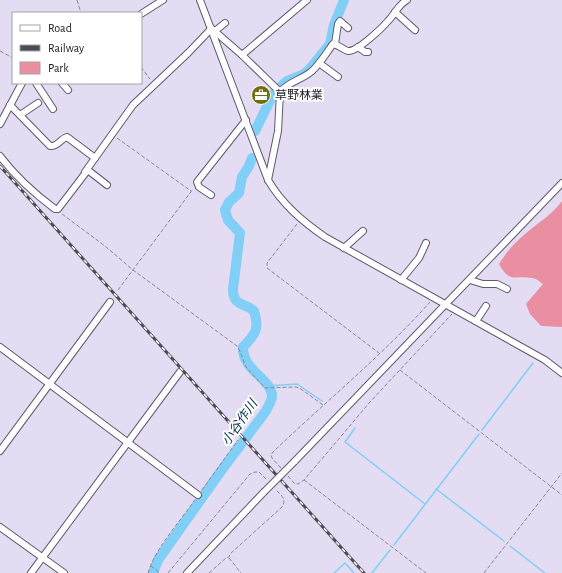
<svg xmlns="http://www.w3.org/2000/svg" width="562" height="573" viewBox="0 0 562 573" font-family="'Alegreya Sans','Noto Sans JP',sans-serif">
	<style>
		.green { fill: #ea8ea1 }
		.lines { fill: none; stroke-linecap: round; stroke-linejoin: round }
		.stream { stroke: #81cff7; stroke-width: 1.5 }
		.river { stroke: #81cff7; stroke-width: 10 }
		.minor-casing { stroke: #605a6d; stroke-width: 8 }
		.path { stroke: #8b8596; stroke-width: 1; stroke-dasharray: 4 2; stroke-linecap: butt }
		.minor { stroke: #fff; stroke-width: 6 }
		.rail-casing { stroke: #4d4955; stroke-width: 3 }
		.rail { stroke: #fff; stroke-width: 1.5; stroke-dasharray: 4.5; stroke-linecap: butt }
		.minor-bridge-casing { stroke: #605a6d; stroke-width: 8; stroke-linecap: butt }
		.minor-bridge { stroke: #fff; stroke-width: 6 }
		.labels { text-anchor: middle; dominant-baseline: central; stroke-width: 4; stroke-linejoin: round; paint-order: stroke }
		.poi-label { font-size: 12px; fill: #1b1820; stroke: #fff; text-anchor: start }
		.water-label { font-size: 13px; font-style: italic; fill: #043448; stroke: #fff }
	</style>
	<rect width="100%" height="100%" fill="#e3dcf3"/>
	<!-- green -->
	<path class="green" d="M562,201V327L541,326L530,314L526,304L543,284C540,282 536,278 532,278C515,275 510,284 499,264C506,253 514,243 524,235C536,224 552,215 562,201Z"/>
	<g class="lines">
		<!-- stream -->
		<g class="stream">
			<path d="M268,386L297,384L322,401"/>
			<path d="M355,428L345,442L425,504"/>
			<path d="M482,430L533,363"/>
			<path d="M436,489L504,541"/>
			<path d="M394,545L479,434"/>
			<path d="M510,546L545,573"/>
			<path d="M334,573L345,563L354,573"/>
			<path d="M372,573L390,550"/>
		</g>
		<!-- river -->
		<g class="river">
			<path d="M255,131L273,94L287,81L304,74L309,70L330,44L334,25L344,0"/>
			<path d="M153,573L158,560L221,471L266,411C268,406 272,401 272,396C272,379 242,371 243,347C255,335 260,329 254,311C244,302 233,307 233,289L240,233L228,220L225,210L229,202L239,193L242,177L249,166L252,158"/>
		</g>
		<!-- minor casing -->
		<g class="minor-casing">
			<g id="minor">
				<path d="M200,0L268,180C282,204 302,221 325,237L545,360L562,373"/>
				<path d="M395,12L415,30"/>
				<path d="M141,14L163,0"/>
				<path d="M211,28L242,55L280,92L278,131L268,180"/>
				<path d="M215,31L225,23"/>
				<path d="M335,44L338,24L340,21L348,28"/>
				<path d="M358,47L365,52H368"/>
				<path d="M242,55L307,0"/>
				<path d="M319,63L338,77"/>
				<path d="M36,83L53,109"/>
				<path d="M62,83L68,90"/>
				<path d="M280,92C289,81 302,80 312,71C320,64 327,52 333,44C339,45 342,49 348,51C357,52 382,28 388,21C395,14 398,5 407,0"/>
				<path d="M10,105L50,146C58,147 60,139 67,137L95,158"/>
				<path d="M20,115L38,103"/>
				<path d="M0,124L22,83"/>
				<path d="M0,156C15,176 35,194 55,209H58L87,171H89L107,185"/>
				<path d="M85,172L133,105L188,53L211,29"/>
				<path d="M211,195L199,187L197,182L246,120"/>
				<path d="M344,248L363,231"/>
				<path d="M401,280L419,258L426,243"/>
				<path d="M470,280L483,284H497L507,289"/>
				<path d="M476,321L486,306"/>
				<path d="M0,347L198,495"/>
				<path d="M0,451L110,302"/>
				<path d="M294,462L562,183"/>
				<path d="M0,527L64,573"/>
				<path d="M31,573L180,372"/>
				<path d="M187,573L264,492"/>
			</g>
		</g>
		<!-- path -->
		<g class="path">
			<path d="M77,0L81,13"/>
			<path d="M0,51L13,58"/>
			<path d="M141,67L150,79"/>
			<path d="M117,138L191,191"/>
			<path d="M62,214L105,246L133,270L237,346L239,349L246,367L265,388L296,387L301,389L323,405"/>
			<path d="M297,224L267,263V268L379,353"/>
			<path d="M118,290L193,189"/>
			<path d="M400,370L562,495"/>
			<path d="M281,468L272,458L271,455L273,452C325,402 382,356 430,302"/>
			<path d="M288,476L294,483L298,484L304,480L370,402L452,314"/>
			<path d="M304,480L426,573"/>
			<path d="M202,490L238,440"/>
			<path d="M229,558L241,573"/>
			<path d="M151,566L160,573"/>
			<path d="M148,573C155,549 180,521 195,500"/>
			<path d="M168,573L250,474L255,472H259L267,480"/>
			<path d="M209,573L226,558L229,557L230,554L282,507C287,499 281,495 276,490"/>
			<path d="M484,573L562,473"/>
		</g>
		<!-- minor -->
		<use href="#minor" class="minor"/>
		<!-- rail casing -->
		<g class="rail-casing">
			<path id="rail" d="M0,166L364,573"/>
		</g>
		<!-- rail -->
		<use href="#rail" class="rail"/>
		<!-- minor-bridge casing -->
		<g class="minor-bridge-casing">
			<path id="minor-bridge" d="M264,492L294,462"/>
		</g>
		<!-- minor-bridge -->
		<use href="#minor-bridge" class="minor-bridge"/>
	</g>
	<!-- icons -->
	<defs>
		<g id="office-disc" transform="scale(1)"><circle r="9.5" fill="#706e0e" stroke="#fff"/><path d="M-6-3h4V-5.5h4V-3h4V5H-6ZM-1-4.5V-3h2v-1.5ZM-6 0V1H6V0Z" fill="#fff"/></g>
	</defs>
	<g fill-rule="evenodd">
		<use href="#office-disc" x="261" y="95"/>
	</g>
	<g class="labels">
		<!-- poi labels -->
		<g class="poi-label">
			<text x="275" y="95">草野林業</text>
		</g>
		<!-- water labels -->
		<g class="water-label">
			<text transform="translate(240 423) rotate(-55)">小谷作川</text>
		</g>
	</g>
	<!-- legend -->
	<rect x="12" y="12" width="130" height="72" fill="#ffffff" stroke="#a4a3a6"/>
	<rect x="20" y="25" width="20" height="6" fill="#ffffff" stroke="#a4a3a6"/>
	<text x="48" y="32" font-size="12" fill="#1b1820">Road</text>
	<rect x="20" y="45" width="20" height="6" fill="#4d4955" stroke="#a4a3a6"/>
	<text x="48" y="52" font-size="12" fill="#1b1820">Railway</text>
	<rect x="20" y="62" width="20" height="12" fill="#ea8ea1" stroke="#a4a3a6"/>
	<text x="48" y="72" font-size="12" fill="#1b1820">Park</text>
</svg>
